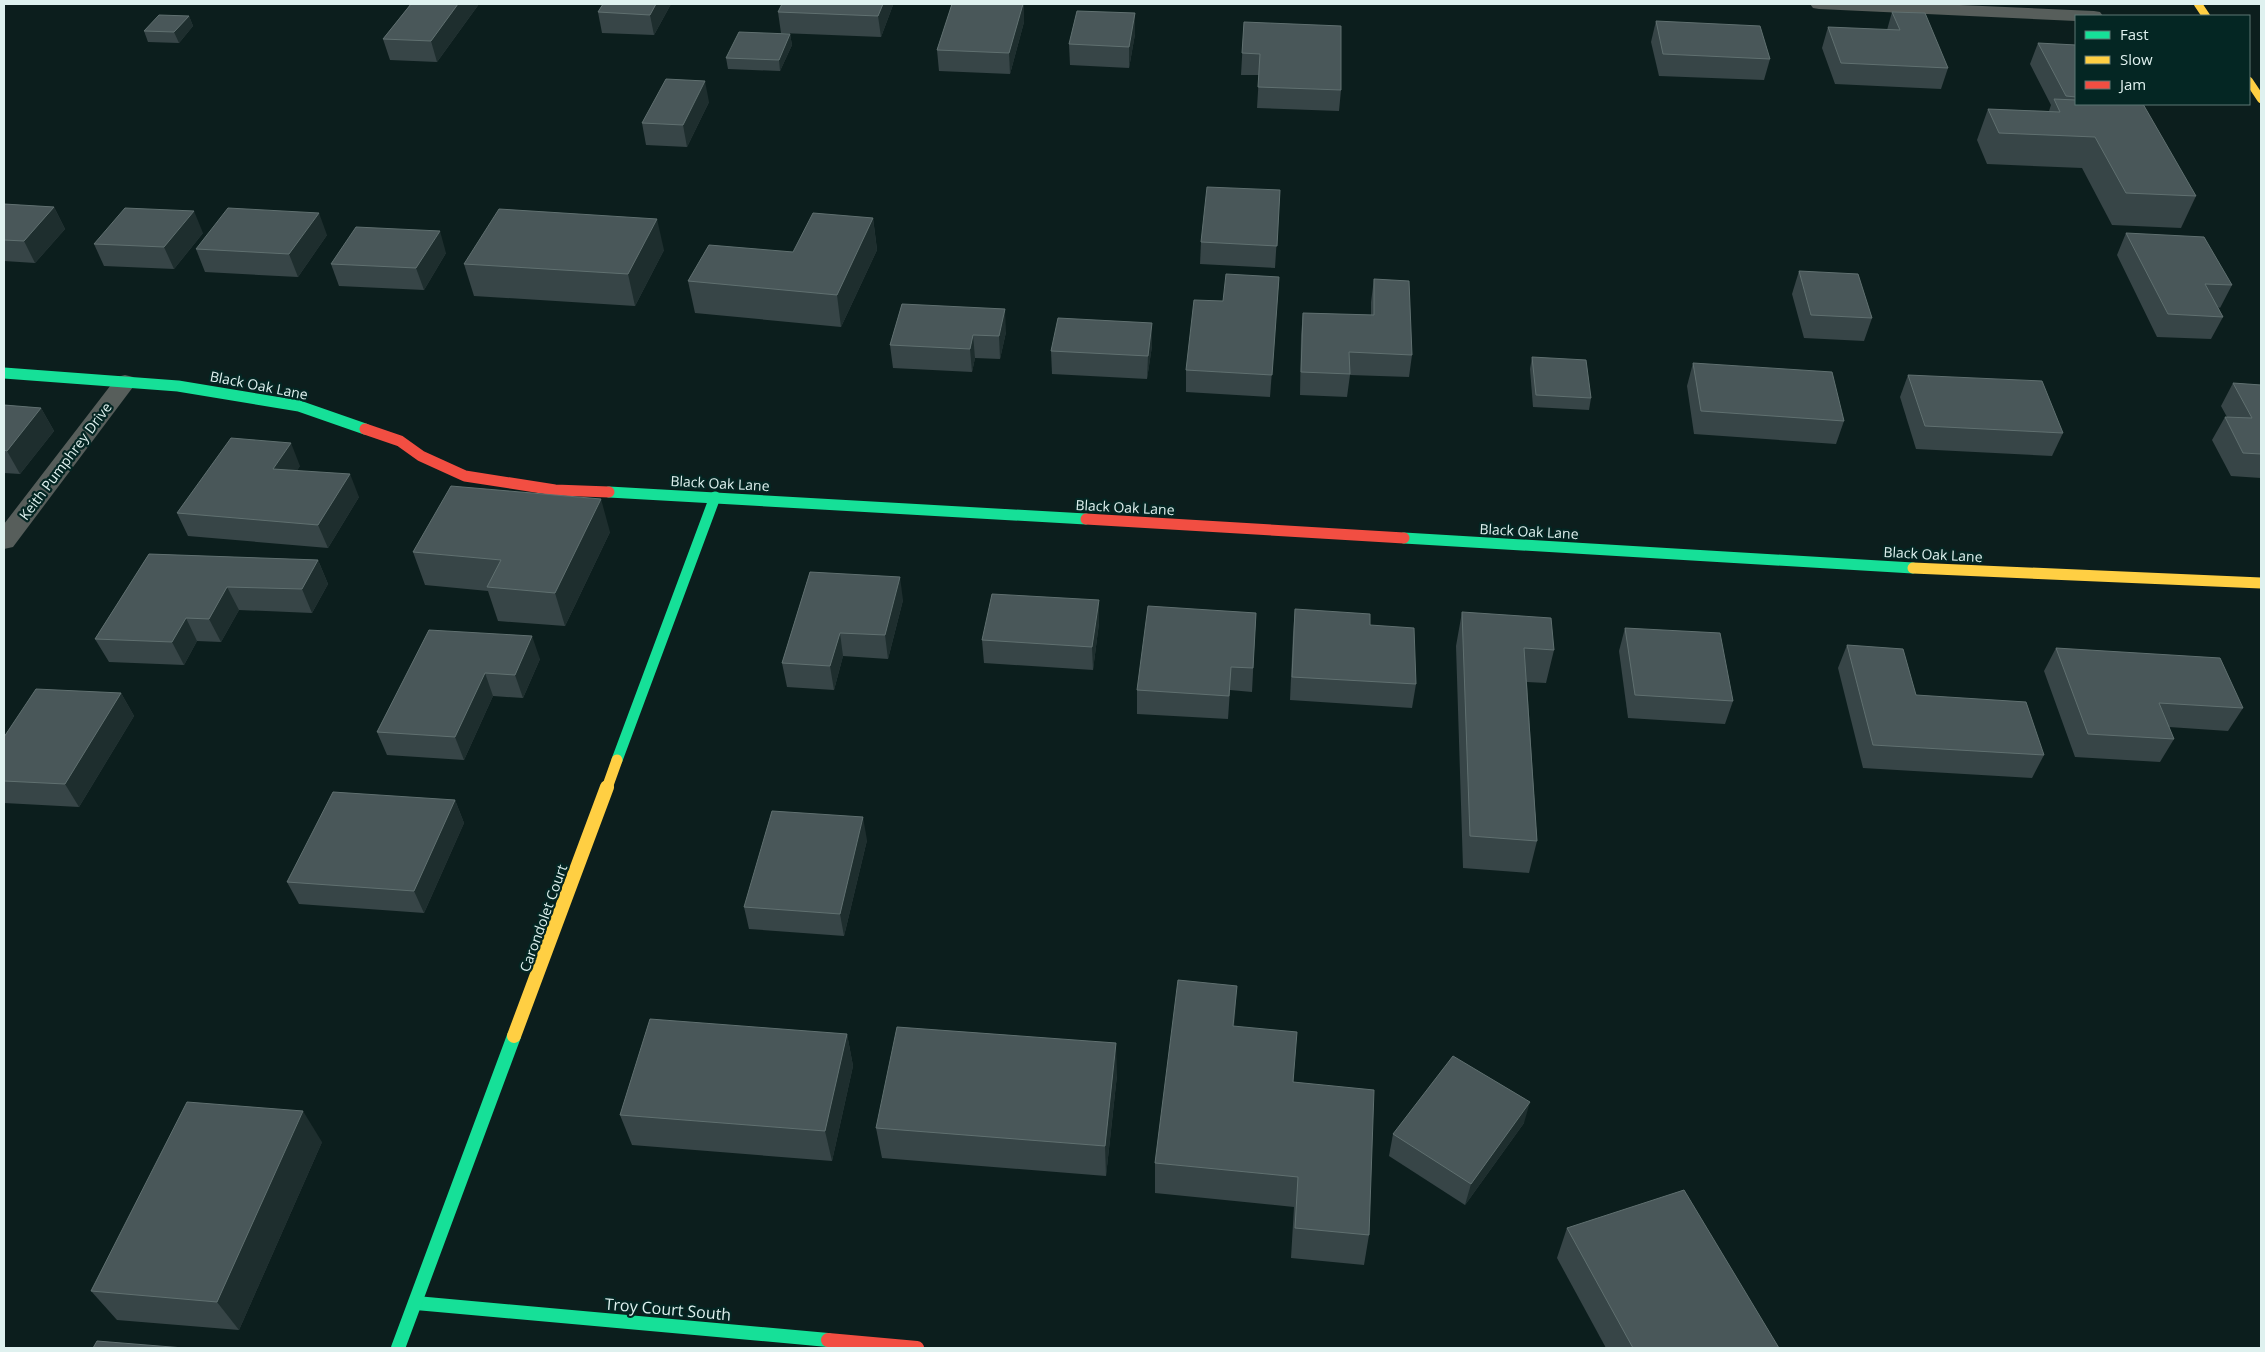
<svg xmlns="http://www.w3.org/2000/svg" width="2265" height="1352" viewBox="0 0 2265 1352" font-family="'Open Sans',sans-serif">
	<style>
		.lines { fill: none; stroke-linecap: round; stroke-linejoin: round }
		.street { fill: #575e5b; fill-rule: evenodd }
		.fast-far1 { stroke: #16e098; stroke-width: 11 }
		.fast { stroke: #16e098; stroke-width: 14 }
		.slow-far2 { stroke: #ffcf43; stroke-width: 8 }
		.slow-far1 { stroke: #ffcf43; stroke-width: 11 }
		.slow { stroke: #ffcf43; stroke-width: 14 }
		.jam-far1 { stroke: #f24e42; stroke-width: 11 }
		.jam { stroke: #f24e42; stroke-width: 14 }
		.wall { fill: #374547 }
		.shaded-wall { fill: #1e2e2e }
		.building { fill: #495759; stroke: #607070 }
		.labels { text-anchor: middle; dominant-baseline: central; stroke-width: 4.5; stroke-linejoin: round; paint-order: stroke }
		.street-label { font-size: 14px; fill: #dff1ef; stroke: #042623 }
		.near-street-label { font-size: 16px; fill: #dff1ef; stroke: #042623 }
	</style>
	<rect width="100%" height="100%" fill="#0c1e1d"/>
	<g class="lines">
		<!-- street -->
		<g class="street">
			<path d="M1810,4H1937L2094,11L2100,12L2103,16H2076V21L1819,9L1813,8Z"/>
			<path d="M125,375L133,377L137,382L133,387L13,547L4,549V524L117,377Z"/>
		</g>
		<!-- fast-far1 -->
		<g class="fast-far1">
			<path d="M4,373L178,386L299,406L365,429"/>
			<path d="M609,492L1086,519"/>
			<path d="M1404,538L1913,568"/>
			<path d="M617,760L715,497"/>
		</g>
		<!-- fast -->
		<g class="fast">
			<path d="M416,1303L828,1340"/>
			<path d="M398,1348L514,1036"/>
		</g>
		<!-- slow-far2 -->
		<g class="slow-far2">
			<path d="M2198,4L2206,16"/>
			<path d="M2249,81L2261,99"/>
		</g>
		<!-- slow-far1 -->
		<g class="slow-far1">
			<path d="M1913,568L2261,583"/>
			<path d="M607,788L617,760"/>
		</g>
		<!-- slow -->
		<path class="slow" d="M514,1036L607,787"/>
		<!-- jam-far1 -->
		<g class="jam-far1">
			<path d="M365,429L400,441L421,456L465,476L555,490L609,492"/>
			<path d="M1086,519L1404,538"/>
		</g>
		<!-- jam -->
		<path class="jam" d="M828,1340L917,1348"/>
	</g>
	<!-- wall -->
	<g class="wall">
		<path d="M389,4H479L437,62L390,60L383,39L410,5Z"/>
		<path d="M603,4H671L654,35L602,33L598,12Z"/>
		<path d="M952,4H1024V22L1010,74L939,71L937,50Z"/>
		<path d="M893,5L881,37L781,33L778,12Z"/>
		<path d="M1892,12L1948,68L1941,89L1835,84L1822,48L1828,27L1887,30Z"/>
		<path d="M189,16L193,26L179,43L148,42L144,31Z"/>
		<path d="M1656,21L1770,59L1764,80L1659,76L1651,42Z"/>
		<path d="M1244,22L1341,90L1339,111L1257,108L1259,75H1241Z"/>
		<path d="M790,34L792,45L780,71L728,69L726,58Z"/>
		<path d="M1135,34L1129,68L1070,65L1069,44Z"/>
		<path d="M2038,43L2076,45V104L2196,196L2181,228L2112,225L2082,168L1987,164L1977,140L1988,109L2049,111L2051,105L2030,64Z"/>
		<path d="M709,102L687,147L646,145L642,123Z"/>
		<path d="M1280,190L1275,268L1200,264L1201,242Z"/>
		<path d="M4,204L54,207L65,229L35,263L4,261Z"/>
		<path d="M873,218L877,250L841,327L695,313L688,281L793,252Z"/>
		<path d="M203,233L174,269L104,266L94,244Z"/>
		<path d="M2126,233L2232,285L2220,308L2218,307L2223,317L2211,339L2157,337L2117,255Z"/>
		<path d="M327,235L298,277L205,272L196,249Z"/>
		<path d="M664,250L635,306L474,296L464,264Z"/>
		<path d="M446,253L424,290L339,286L331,264Z"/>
		<path d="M1799,271L1872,318L1864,341L1804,338L1792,294Z"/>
		<path d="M1279,277L1270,397L1186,392V370L1223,301Z"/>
		<path d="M1374,279L1412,355L1409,377L1350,375L1347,397L1300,395L1301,335L1303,313L1371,315V302Z"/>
		<path d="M902,304L1006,332L1000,359L975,358L972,372L893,368L890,345Z"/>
		<path d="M1152,346L1147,379L1052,374L1051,351Z"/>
		<path d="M1532,357L1591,398L1589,410L1533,407L1530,369Z"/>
		<path d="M1693,363L1844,421L1836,444L1694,434L1687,386Z"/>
		<path d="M1908,375L2063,433L2052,456L1916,449L1900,397Z"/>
		<path d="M2233,383L2261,385V478L2231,476L2212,440L2225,417H2227L2221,406Z"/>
		<path d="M4,405L41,408L54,431L20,474L4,473Z"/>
		<path d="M300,466L297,470L359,497L328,548L188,536L177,513Z"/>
		<path d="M610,532L565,626L498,621L488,591L425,585L413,552Z"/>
		<path d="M149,554L318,560L328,584L312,613L239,610L221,642L197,641L184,665L109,662L95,639Z"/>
		<path d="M810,572L903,600L888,659L843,656L834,690L787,687L782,663Z"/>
		<path d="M1295,609L1370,625L1416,684L1412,708L1290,700L1293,633Z"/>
		<path d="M1462,612L1554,650L1546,683L1527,682L1537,841L1529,873L1463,868L1456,646Z"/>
		<path d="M1256,613L1252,692L1230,690L1228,719L1137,714V690Z"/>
		<path d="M1099,623L1093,670L984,663L982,640Z"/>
		<path d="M1625,628L1733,701L1725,724L1628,718L1619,651Z"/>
		<path d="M429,630L540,659L523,698L493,696L464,760L387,755L377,732Z"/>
		<path d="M1847,645L1916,695L2044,755L2032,778L1863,768L1838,668Z"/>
		<path d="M2056,648L2243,708L2228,731L2169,727L2174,739L2160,762L2075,757L2044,671Z"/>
		<path d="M121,693L134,716L79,807L4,803V737Z"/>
		<path d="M455,800L464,823L424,913L299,904L287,882Z"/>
		<path d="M867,840L844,936L749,929L744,907Z"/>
		<path d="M1234,1026L1293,1082L1369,1235L1364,1265L1291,1258L1294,1207L1155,1193V1163Z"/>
		<path d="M847,1034L853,1066L832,1161L632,1145L620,1115Z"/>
		<path d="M1117,1075L1106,1176L882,1158L876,1128Z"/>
		<path d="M1524,1123L1465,1205L1389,1156L1393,1134Z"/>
		<path d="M322,1142L239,1330L117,1320L91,1291Z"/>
		<path d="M1567,1228L1779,1348H1606L1557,1258Z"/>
	</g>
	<!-- shaded-wall -->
	<g class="shaded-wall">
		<path d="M458,4H479L437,62L431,41Z"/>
		<path d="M656,4H671L654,35L650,15Z"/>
		<path d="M883,4H893V5L881,37L878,16Z"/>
		<path d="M1023,4H1024V22L1010,74L1009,53Z"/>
		<path d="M1135,13V34L1129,68V47Z"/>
		<path d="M189,16L193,26L179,43L174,32Z"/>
		<path d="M790,34L792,45L780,71L779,60Z"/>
		<path d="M705,81L709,102L687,147L683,125Z"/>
		<path d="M54,207L65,229L35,263L24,241Z"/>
		<path d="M194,211L203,233L174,269L164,247Z"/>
		<path d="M319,213L327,235L298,277L289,254Z"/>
		<path d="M873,218L877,250L841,327L837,295Z"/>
		<path d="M657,219L664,250L635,306L628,274Z"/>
		<path d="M440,231L446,253L424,290L416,268Z"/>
		<path d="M1005,309L1006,332L1000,359L999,336Z"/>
		<path d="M1152,323V346L1147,379L1148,356Z"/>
		<path d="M973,335L975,358L972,372L970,349Z"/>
		<path d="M41,408L54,431L20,474L7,451Z"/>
		<path d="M291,443L300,466L283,492L273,469Z"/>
		<path d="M350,474L359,497L328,548L318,525Z"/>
		<path d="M601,499L610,532L565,626L555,593Z"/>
		<path d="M318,560L328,584L312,613L302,589Z"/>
		<path d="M900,577L903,600L888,659L885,635Z"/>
		<path d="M227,587L239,610L221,642L209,619Z"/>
		<path d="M1099,600V623L1093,670L1092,647Z"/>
		<path d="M186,618L197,641L184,665L172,642Z"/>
		<path d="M840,633L843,656L834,690L830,666Z"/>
		<path d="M532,636L540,659L523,698L515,675Z"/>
		<path d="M485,673L493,696L464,760L455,737Z"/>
		<path d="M121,693L134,716L79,807L65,784Z"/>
		<path d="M455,800L464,823L424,913L414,891Z"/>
		<path d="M863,817L867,840L844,936L840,914Z"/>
		<path d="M1237,986L1235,1018L1231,1057L1233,1026Z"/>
		<path d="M847,1034L853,1066L832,1161L825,1131Z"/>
		<path d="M1116,1043L1117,1075L1106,1176L1105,1146Z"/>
		<path d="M1530,1102L1524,1123L1465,1205L1471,1184Z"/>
		<path d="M303,1111L322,1142L239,1330L217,1302Z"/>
	</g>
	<!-- building -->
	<g class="building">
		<path d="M411,4H458L431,41L383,39Z"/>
		<path d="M603,4H656L650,15L598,12Z"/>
		<path d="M782,4H883L878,16L778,12Z"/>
		<path d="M952,4H1023L1009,53L937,50Z"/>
		<path d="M1077,11L1135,13L1129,47L1069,44Z"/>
		<path d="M1892,12L1925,13L1948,68L1841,63L1828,27L1900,30Z"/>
		<path d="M159,15L189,16L174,32L144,31Z"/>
		<path d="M1656,21L1760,26L1770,59L1663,54Z"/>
		<path d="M1244,22L1341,26V90L1258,87L1260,54L1242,53Z"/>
		<path d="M739,32L790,34L779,60L726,58Z"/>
		<path d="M2038,43L2076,45V97L2066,96Z"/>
		<path d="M666,79L705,81L683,125L642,123Z"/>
		<path d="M2054,99L2076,100V104H2143L2196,196L2126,193L2095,137L1999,133L1988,109L2060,112Z"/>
		<path d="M1207,187L1280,190L1277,246L1201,242Z"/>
		<path d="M4,204L54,207L24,241L4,240Z"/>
		<path d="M125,208L194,211L164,247L94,244Z"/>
		<path d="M228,208L319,213L289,254L196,249Z"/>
		<path d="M499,209L657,219L628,274L464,264Z"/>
		<path d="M813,213L873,218L837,295L688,281L709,245L793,252Z"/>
		<path d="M356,227L440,231L416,268L331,264Z"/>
		<path d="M2126,233L2204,237L2232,285L2205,284L2223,317L2168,314Z"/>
		<path d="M1799,271L1858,274L1872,318L1811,315Z"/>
		<path d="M1226,274L1279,277L1272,375L1186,370L1194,300L1223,301Z"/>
		<path d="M1374,279L1409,281L1412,355L1349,352L1350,374L1301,372L1303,313L1374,315Z"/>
		<path d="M902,304L1005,309L999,336L973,335L970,349L890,345Z"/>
		<path d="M1058,318L1152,323L1148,356L1051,351Z"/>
		<path d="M1532,357L1586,360L1591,398L1536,395Z"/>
		<path d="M1693,363L1832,372L1844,421L1701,411Z"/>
		<path d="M1908,375L2042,381L2063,433L1925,426Z"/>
		<path d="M2233,383L2261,385V454L2243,453L2225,417L2252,418Z"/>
		<path d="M4,405L41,408L7,451L4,450Z"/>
		<path d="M231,438L291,443L273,469L350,474L318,525L177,513Z"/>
		<path d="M451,486L601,499L555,593L487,587L501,560L413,552Z"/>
		<path d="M149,554L318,560L302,589L227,587L209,619L186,618L172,642L95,639Z"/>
		<path d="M810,572L900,577L885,635L840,633L830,666L782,663Z"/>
		<path d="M992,594L1099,600L1092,647L982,640Z"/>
		<path d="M1148,606L1256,613L1253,668L1231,667L1229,696L1137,690Z"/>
		<path d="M1295,609L1370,614V625L1414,628L1416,684L1292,677Z"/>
		<path d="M1462,612L1551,618L1554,650L1524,648L1537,841L1470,836Z"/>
		<path d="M1625,628L1720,633L1733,701L1635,695Z"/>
		<path d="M429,630L532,636L515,675L485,673L455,737L377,732Z"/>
		<path d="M1847,645L1903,649L1916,695L2026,702L2044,755L1873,745Z"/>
		<path d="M2056,648L2220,658L2243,708L2159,703L2174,739L2088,734Z"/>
		<path d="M36,689L121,693L65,784L4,781V737Z"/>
		<path d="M333,792L455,800L414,891L287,882Z"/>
		<path d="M772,811L863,817L840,914L744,907Z"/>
		<path d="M1178,980L1237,986L1233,1026L1297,1032L1293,1082L1374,1090L1369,1235L1295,1228L1298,1177L1155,1163Z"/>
		<path d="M650,1019L847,1034L825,1131L620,1115Z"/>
		<path d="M897,1027L1116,1043L1105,1146L876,1128Z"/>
		<path d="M1453,1056L1530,1102L1471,1184L1393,1134Z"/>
		<path d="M187,1102L303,1111L217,1302L91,1291Z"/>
		<path d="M1684,1190L1779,1348H1633L1567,1228Z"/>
		<path d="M97,1341L184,1348H93Z"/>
	</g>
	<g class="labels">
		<!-- street labels -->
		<g class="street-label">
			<text transform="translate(259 385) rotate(11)">Black Oak Lane</text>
			<text transform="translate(65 461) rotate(-53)">Keith Pumphrey Drive</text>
			<text transform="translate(720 483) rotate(3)">Black Oak Lane</text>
			<text transform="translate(1125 507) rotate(3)">Black Oak Lane</text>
			<text transform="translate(1529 531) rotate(3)">Black Oak Lane</text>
			<text transform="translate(1933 554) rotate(3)">Black Oak Lane</text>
			<text transform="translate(543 918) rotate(-70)">Carondolet Court</text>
		</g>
		<!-- near-street labels -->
		<g class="near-street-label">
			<text transform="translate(668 1309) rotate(5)">Troy Court South</text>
		</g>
	</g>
	<!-- border -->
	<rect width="2265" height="1352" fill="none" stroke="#dff1ef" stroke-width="10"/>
	<!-- legend -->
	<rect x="2075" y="15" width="175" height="90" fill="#042623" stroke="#5c7775"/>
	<rect x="2085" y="31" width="25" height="8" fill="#16e098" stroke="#5c7775"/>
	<text x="2120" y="40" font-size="15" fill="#dff1ef">Fast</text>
	<rect x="2085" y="56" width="25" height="8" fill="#ffcf43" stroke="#5c7775"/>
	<text x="2120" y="65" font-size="15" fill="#dff1ef">Slow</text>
	<rect x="2085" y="81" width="25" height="8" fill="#f24e42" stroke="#5c7775"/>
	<text x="2120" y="90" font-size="15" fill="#dff1ef">Jam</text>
</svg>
